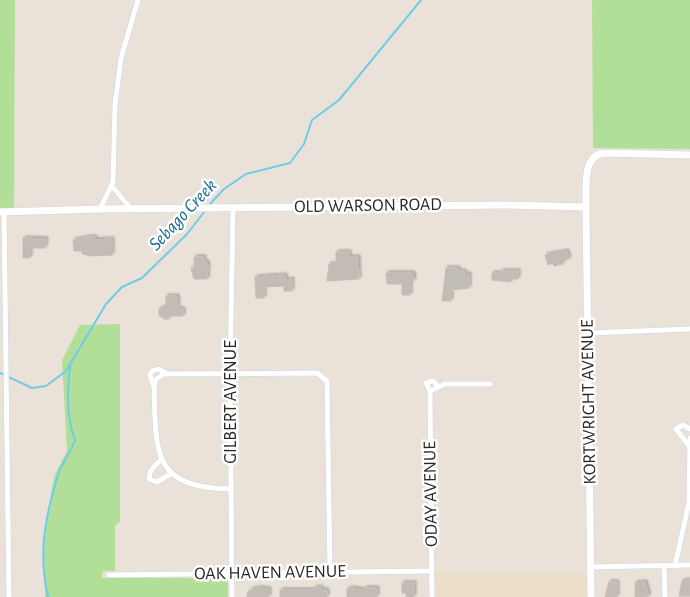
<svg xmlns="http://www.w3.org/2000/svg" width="690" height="597" viewBox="0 0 690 597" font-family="'Alegreya Sans',sans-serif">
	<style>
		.education { fill: #ebdfc9 }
		.green { fill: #b2df97 }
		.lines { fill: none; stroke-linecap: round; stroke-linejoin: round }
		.stream { stroke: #6fcce9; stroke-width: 2 }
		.building { fill: #c2bcb6; stroke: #c5beb4; filter: url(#shadow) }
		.street-casing { stroke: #cfd3e0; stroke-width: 6 }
		.secondary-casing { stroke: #cfd3e0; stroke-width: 8 }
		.street { stroke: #fff; stroke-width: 5 }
		.secondary { stroke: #fff; stroke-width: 7 }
		.labels { text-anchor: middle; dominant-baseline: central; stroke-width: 5; stroke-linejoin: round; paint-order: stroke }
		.street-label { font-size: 18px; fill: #282828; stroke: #fff }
		.water-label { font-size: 19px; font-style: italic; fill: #126991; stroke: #fff }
	</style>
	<defs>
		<filter id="shadow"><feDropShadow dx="2" dy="-2" stdDeviation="1" flood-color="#0004"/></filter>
	</defs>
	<rect width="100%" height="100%" fill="#eae2d9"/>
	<!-- education -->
	<path class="education" d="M435,572L587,574V597H436Z"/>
	<!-- green -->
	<g class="green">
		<path d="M0,0H15L14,208L0,209Z"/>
		<path d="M592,0H690V149L593,148Z"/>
		<path d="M120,324V522L115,525V571H103L102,578H222L228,583V597H45L44,545L52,488L55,474L67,451L62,360L80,325Z"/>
	</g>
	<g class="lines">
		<!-- stream -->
		<g class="stream">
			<path d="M209,205L224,189L246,174L290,163L304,144L312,120L339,100L421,0"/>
			<path d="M0,373L32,388L46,386L66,371L106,304L122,287L142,278L187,234L205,211"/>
			<path d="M48,597C38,553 45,517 58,475C62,463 71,452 75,440C66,417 67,391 70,367"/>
		</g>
	</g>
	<!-- building -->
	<g class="building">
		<path d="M89,237H95V240L112,239V255L92,256L82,254V251H74L73,240Z"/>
		<path d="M23,238L46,239L45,248H30V258H23Z"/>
		<path d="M567,251L569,259L562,261L563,264L554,266L553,263L548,265L545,255Z"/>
		<path d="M336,252H349V257H358L359,279L327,281L329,264H336Z"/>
		<path d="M194,257H204V262H207L208,266L207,279H194L191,268H194Z"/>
		<path d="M446,268H458V271H464V274H469V288L451,290V301H442Z"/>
		<path d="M501,271H518V279H511V282L492,280V273H501Z"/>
		<path d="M386,273H413L414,281H410V295H402V284H387Z"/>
		<path d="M285,275V280L292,279V291H284V286L264,287V298H256L255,277Z"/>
		<path d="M166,296H177L178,309H183V316H169V319H164L159,315V309L166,306Z"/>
		<path d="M690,580V596H679L682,581Z"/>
		<path d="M609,582H617V597H605Z"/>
		<path d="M645,582L649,596L635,597V583Z"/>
		<path d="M402,583H414V597H406V593H402Z"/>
		<path d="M321,587V590H327V597H280V590H314V588Z"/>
		<path d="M259,588L269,589V597H247V593L252,589Z"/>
		<path d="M352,588L364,590V588H377V597H347V589Z"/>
	</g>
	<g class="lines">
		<!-- street casing -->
		<g class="street-casing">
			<g id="street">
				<path d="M112,186L131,209"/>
				<path d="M100,209L113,182L115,105L121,58L138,0"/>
				<path d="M4,212L9,597"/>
				<path d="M589,333L690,329"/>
				<path d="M154,387L150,375L152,371L158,369L166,373"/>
				<path d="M430,391L445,384H490"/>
				<path d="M689,446L676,429L683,425L690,429"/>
				<path d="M162,459C155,465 149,470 149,479L157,482L172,473"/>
				<path d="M231,489C152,488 156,453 154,387L156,379L164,374L317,373L327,381L330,572"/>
				<path d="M664,566L665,597"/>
				<path d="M675,566L689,502L690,438"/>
				<path d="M591,567L690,565"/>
				<path d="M109,575L432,571"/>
				<path d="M232,597L230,372L233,208"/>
				<path d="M432,597L430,391L426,383L433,381L438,386"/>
			</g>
		</g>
		<!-- secondary casing -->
		<g class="secondary-casing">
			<g id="secondary">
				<path d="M0,212L100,209L508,205L586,207"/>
				<path d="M591,597L586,207C587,189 581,158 603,153L690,155"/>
			</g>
		</g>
		<!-- street -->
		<use href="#street" class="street"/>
		<!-- secondary -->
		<use href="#secondary" class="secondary"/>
	</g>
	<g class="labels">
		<!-- street labels -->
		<g class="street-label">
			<text transform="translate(368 206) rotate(-1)">OLD WARSON ROAD</text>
			<text transform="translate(231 402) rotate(-90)">GILBERT AVENUE</text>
			<text transform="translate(589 402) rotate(-91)">KORTWRIGHT AVENUE</text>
			<text transform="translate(431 494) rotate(-91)">ODAY AVENUE</text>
			<text transform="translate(270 573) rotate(-1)">OAK HAVEN AVENUE</text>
		</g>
		<!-- water labels -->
		<g class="water-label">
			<text transform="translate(183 215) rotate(-47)">Sebago Creek</text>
		</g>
	</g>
</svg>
